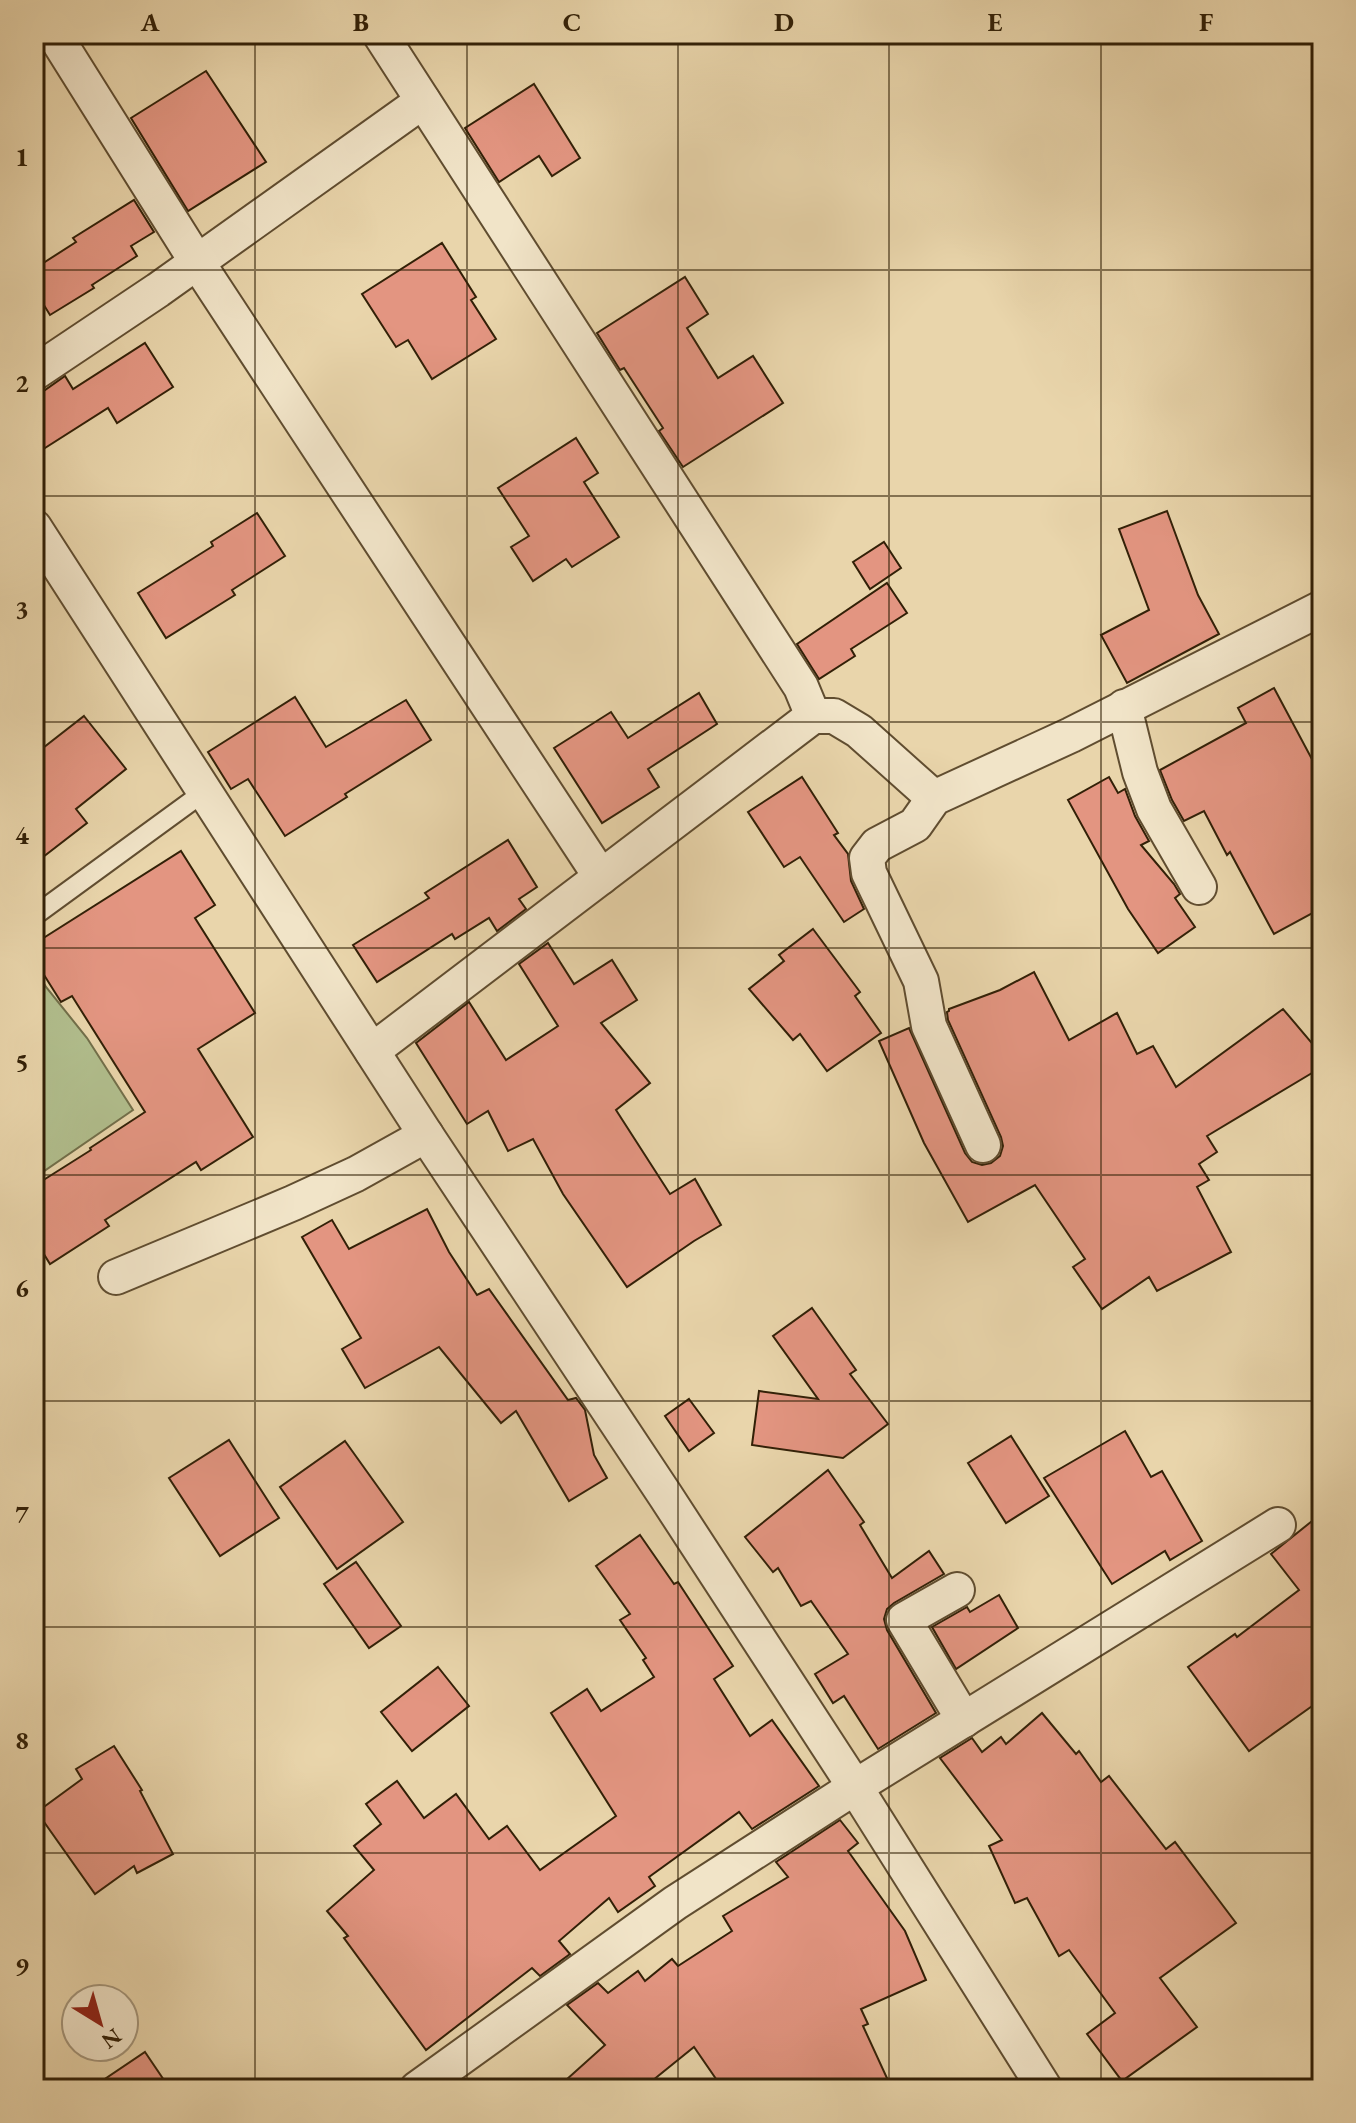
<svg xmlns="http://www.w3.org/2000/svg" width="1356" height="2123" viewBox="0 0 1356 2123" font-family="'EB Garamond',serif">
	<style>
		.green { fill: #b1be8d; stroke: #726f4a; stroke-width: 2 }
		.building { fill: #e39581; stroke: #322007; stroke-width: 2 }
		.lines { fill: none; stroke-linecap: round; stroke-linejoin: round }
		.lane-casing { stroke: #604d30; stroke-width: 22 }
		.street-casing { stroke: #604d30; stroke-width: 38 }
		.lane { stroke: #f1e4c8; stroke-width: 18 }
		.street { stroke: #f1e4c8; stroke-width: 34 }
		.grid { fill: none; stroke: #322007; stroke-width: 2; stroke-opacity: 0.55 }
		.neatline { fill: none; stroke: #322007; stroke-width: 3 }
		.grid-label { font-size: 26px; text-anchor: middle; font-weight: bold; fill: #322007 }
	</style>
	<rect width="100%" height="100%" fill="#e9d5ab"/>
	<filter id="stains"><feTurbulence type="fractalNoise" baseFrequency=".0025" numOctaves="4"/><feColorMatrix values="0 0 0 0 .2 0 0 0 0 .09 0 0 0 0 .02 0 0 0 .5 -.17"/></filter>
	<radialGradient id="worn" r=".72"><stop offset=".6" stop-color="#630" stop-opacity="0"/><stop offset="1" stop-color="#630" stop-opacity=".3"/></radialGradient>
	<!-- green -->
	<path class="green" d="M34,966L46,987L87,1038L133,1110L34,1178Z"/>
	<!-- building -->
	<g class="building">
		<path d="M206,71L266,162L188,211L131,118Z"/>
		<path d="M534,84L580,158L552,176L539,156L499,182L465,128Z"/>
		<path d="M134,200L154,232L131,246L137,256L92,285L94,288L50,315L34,289V269L76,242L73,238Z"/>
		<path d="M442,243L476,297L471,300L496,339L432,379L408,340L396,347L362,294Z"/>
		<path d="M685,277L708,314L687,328L718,378L753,356L783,403L683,467L659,431L663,428L624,368L620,370L597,333Z"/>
		<path d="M145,343L173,387L117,423L108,408L34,455V393L45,390L65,376L73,389Z"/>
		<path d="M576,438L598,473L584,482L619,537L572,567L566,559L533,581L511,547L529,536L498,488Z"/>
		<path d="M1167,511L1198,595L1219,634L1127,683L1101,635L1149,610L1119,529Z"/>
		<path d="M257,513L285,556L232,590L235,595L166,638L138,593L213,546L211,542Z"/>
		<path d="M884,542L901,568L870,589L853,562Z"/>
		<path d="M887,583L907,613L851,649L855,656L819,679L797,644Z"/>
		<path d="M1274,688L1322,778V908L1274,934L1230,852L1227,855L1204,811L1184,821L1172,800L1160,770L1246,723L1238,708Z"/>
		<path d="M699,693L717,724L648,769L659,787L602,823L554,748L611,712L628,738Z"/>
		<path d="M295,697L326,747L406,700L431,740L345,794L347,797L285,836L248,779L231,789L208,752Z"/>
		<path d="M84,716L126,769L76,809L87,823L34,864V755Z"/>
		<path d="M802,777L838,833L834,835L848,854L851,881L864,909L844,922L800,857L784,867L748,812Z"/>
		<path d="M1109,777L1118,793L1125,789L1135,816L1149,841L1141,845L1174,884L1180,894L1175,898L1195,927L1158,953L1128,909L1068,800Z"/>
		<path d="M508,840L537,887L519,899L526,909L497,931L489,918L455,939L452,934L377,982L353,945L429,898L425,893Z"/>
		<path d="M181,851L215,905L195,918L255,1013L198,1049L253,1137L201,1170L196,1162L105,1220L109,1226L50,1264L34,1238V1186L91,1150L90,1148L145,1112L72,996L61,1002L34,959V944Z"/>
		<path d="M813,929L860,992L855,996L881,1033L827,1071L800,1034L793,1040L749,989L784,961L779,955Z"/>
		<path d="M548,943L574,984L612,960L637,1000L601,1023L650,1083L616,1110L670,1194L695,1179L721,1225L694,1241L627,1287L563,1194L533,1139L508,1151L488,1111L467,1124L416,1043L469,1002L506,1060L558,1026L519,964Z"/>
		<path d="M1034,972L1069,1040L1117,1013L1137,1054L1153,1046L1176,1087L1283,1009L1322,1055V1067L1207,1136L1217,1152L1199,1164L1209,1180L1197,1187L1231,1252L1157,1291L1149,1277L1102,1309L1073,1267L1085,1259L1035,1185L968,1222L924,1143L879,1041L909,1028L965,1153L972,1162L982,1165L991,1163L1000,1156L1003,1146L1001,1137L948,1020L947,1012L949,1011V1009L1000,990Z"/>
		<path d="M427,1209L449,1252L477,1295L489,1289L568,1400L576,1398L585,1410L594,1455L607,1478L569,1501L516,1411L501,1423L439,1347L365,1388L342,1349L361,1338L302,1237L332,1220L349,1249Z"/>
		<path d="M812,1308L856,1370L850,1374L888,1424L843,1458L752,1445L759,1391L818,1399L773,1336Z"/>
		<path d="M689,1399L714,1433L689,1451L665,1416Z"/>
		<path d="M1125,1431L1151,1477L1162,1471L1202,1541L1170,1560L1165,1551L1112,1584L1044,1478Z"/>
		<path d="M1011,1436L1049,1496L1006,1523L968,1463Z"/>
		<path d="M229,1440L279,1518L220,1556L169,1478Z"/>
		<path d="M345,1441L403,1522L337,1569L280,1487Z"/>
		<path d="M828,1470L864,1522L860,1525L892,1578L929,1551L944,1574L894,1603L887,1609L884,1619L887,1630L936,1713L878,1749L844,1696L833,1703L815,1674L848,1654L811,1601L801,1606L778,1568L773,1572L745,1537Z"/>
		<path d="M1322,1513V1699L1249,1751L1188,1667L1235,1634L1237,1637L1299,1590L1271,1554Z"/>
		<path d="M640,1535L674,1584L678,1582L733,1666L714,1679L750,1736L772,1720L819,1786L752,1829L739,1812L649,1877L655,1886L618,1912L609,1898L559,1941L570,1954L540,1976L532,1968L426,2050L344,1938L348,1936L327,1911L374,1870L354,1846L381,1824L366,1804L397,1781L424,1818L456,1794L489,1839L507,1826L540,1870L616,1816L551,1713L587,1689L601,1711L654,1677L643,1660L646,1658L620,1620L630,1614L596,1566Z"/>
		<path d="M356,1562L401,1626L369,1648L324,1584Z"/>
		<path d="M999,1595L1018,1628L956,1669L932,1627L967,1607L970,1612Z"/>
		<path d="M438,1667L469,1706L412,1751L381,1712Z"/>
		<path d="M1042,1713L1076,1754L1079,1751L1101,1782L1109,1776L1166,1849L1175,1842L1236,1923L1160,1978L1197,2027L1122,2081L1087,2034L1115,2013L1069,1950L1059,1956L1027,1898L1015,1903L989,1846L1002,1840L940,1758L972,1738L982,1752L1001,1737L1006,1744Z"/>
		<path d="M114,1746L142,1790L140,1791L173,1854L137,1873L134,1866L95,1894L37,1812L82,1779L76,1769Z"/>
		<path d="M840,1820L858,1843L848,1851L905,1931L926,1980L861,2009L868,2024L863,2026L892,2089H723L694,2047L642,2089H556L605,2045L567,2005L598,1983L608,1993L638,1971L645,1981L672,1959L678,1966L732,1931L723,1916L788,1877L776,1862Z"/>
		<path d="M145,2052L170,2089H90Z"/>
	</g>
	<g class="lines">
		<!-- lane casing -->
		<g class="lane-casing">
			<path id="lane" d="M34,916L204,792"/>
		</g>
		<!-- street casing -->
		<g class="street-casing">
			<g id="street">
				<path d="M54,34L197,262L601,877"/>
				<path d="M380,34L801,687L813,716"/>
				<path d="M34,373L158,290L423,101"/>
				<path d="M34,527L426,1135L665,1495L855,1787L1045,2089"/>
				<path d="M1124,707L1140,772L1154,809L1199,887"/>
				<path d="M372,1051L813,716H834L859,731L934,798"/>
				<path d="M983,1145L929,1026L921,981L869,873L867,858L877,845L915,825L934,798L1071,735L1322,608"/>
				<path d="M116,1277L293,1203L356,1174L426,1135"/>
				<path d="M957,1590L904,1620L964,1720"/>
				<path d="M417,2089L675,1903L855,1787L1278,1525"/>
			</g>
		</g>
		<!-- lane -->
		<use href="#lane" class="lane"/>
		<!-- street -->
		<use href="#street" class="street"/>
	</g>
	<!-- grid -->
	<path class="grid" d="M255,34V2089M467,34V2089M678,34V2089M889,34V2089M1101,34V2089M34,270H1322M34,496H1322M34,722H1322M34,948H1322M34,1175H1322M34,1401H1322M34,1627H1322M34,1853H1322"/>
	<!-- margin -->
	<rect width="1356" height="2123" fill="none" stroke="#e9d5ab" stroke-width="88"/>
	<!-- north arrow -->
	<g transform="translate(100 2023) rotate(143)"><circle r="38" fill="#f1e4c8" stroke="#a5967b" stroke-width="2"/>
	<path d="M0-6L14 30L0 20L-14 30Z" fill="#8f2418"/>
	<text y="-12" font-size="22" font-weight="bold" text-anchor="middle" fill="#322007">N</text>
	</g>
	<rect x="44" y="44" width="1268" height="2035" class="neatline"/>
	<g class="grid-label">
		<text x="150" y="31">A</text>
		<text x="361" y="31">B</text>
		<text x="572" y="31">C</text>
		<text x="784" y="31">D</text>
		<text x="995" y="31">E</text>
		<text x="1206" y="31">F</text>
		<text x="22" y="166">1</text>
		<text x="22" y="392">2</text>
		<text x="22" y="618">3</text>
		<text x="22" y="844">4</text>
		<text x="22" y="1071">5</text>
		<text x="22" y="1297">6</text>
		<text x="22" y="1523">7</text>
		<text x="22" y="1749">8</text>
		<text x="22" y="1975">9</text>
	</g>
	<rect width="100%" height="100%" filter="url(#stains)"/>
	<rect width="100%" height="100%" fill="url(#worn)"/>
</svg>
